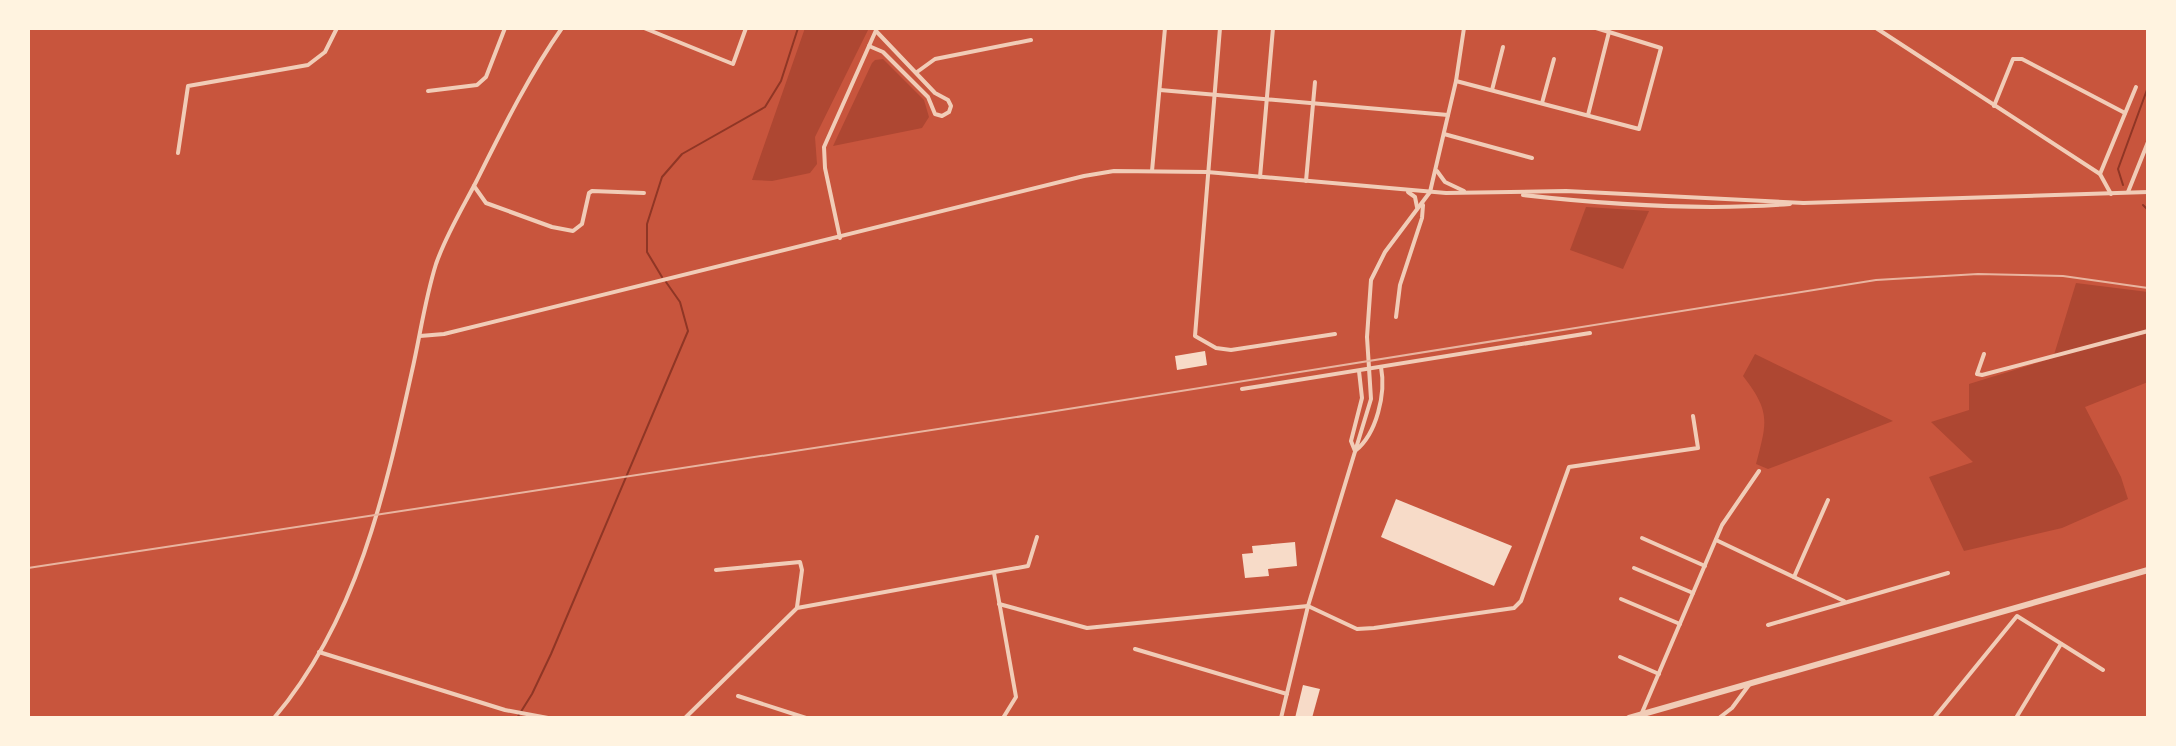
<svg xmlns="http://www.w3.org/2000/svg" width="2176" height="746" viewBox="0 0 2176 746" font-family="'Golos Text',sans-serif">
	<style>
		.green { fill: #ae4732 }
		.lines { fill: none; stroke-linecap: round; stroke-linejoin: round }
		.stream { stroke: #8f3625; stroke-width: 2 }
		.building { fill: #f7dbc8 }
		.minor { stroke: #f1ccb7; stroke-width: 4 }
		.tertiary { stroke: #f1ccb7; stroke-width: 6 }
		.rail { stroke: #e9b49f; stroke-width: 2 }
	</style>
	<rect width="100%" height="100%" fill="#c8553d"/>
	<!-- green -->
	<g class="green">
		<path d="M805,28H869L815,137L817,164L810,173L772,181L752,180Z"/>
		<path d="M883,59L924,100L929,117L922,128L833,146L872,63L875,60Z"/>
		<path d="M1586,207L1649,211L1623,269L1570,250Z"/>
		<path d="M2076,283L2148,292V382L2085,407L2121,477L2128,499L2062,528L1964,551L1929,477L1973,462L1931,422L1969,410V384L2053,358Z"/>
		<path d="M1755,354L1893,421L1768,469L1756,464C1767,422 1771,412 1743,376Z"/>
	</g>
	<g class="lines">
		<!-- stream -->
		<g class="stream">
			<path d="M2123,185L2118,169L2148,87"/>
			<path d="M2143,205L2148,210"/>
			<path d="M662,277L647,252V224L662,177L682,154L765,107L781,81L798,28"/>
			<path d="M517,718L532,694L551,654L688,331L680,302L666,282"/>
		</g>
	</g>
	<!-- building -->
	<g class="building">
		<path d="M1205,351L1207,365L1177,370L1175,356Z"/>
		<path d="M1396,499L1512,546L1494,586L1381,537Z"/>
		<path d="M1295,542L1297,566L1268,569L1269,576L1245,578L1242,554L1253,553L1252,546Z"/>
		<path d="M1303,685L1320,689L1312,718H1295Z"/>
	</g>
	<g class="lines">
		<!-- minor -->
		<g class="minor">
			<path d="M644,28L733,64L746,28"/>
			<path d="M1220,28L1195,336L1216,348L1231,350L1335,334"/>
			<path d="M1876,28L2100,174L2111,194"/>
			<path d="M869,46L883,52L928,97L935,114L942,116L949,112L951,106L948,100L935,93L876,31"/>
			<path d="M917,72L935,59L1031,40"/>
			<path d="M1456,81L1639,129L1661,48L1596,28"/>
			<path d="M1160,90L1448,115"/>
			<path d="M1492,90L1503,47"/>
			<path d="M428,91L477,85L486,77L505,28"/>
			<path d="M1542,103L1554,59"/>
			<path d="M1994,106L2013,59H2022L2125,113"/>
			<path d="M1588,115L1609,32"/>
			<path d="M1444,134L1532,158"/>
			<path d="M178,153L188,86L308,65L325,52L337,28"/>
			<path d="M1152,171L1165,28"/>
			<path d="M1437,171L1445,182L1464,191"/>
			<path d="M2100,174L2136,87"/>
			<path d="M1260,177L1273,28"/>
			<path d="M1306,181L1315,82"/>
			<path d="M474,186L486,203L552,227L573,231L582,224L589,193L592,191L644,193"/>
			<path d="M1408,192L1415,197L1417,207"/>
			<path d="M2128,192L2148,142"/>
			<path d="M1523,195C1611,205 1701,211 1790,204"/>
			<path d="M1803,203L2148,192"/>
			<path d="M840,238L825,168L824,147L877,28"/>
			<path d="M1396,317L1400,285L1422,218L1423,205"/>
			<path d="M420,336L444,334L1084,176L1114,171L1207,172L1446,193L1566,191L1804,203"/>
			<path d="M1984,354L1977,374L1982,375L2148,331"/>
			<path d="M1359,371L1362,398L1351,441L1355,451C1377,434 1386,393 1381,367"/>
			<path d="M1242,389L1590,333"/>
			<path d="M1642,538L1705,566"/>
			<path d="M1716,540L1844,601"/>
			<path d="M1634,568L1693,593"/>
			<path d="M716,570L800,562L802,570L797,607"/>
			<path d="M994,573L1016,697L1003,718"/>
			<path d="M1794,577L1828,500"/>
			<path d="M1621,599L1680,624"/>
			<path d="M999,604L1087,628L1308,606L1357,629L1374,628L1514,608L1521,601L1569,467L1698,448L1693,416"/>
			<path d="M1768,625L1948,573"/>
			<path d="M1135,649L1287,694"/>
			<path d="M319,652L505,710L548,718"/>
			<path d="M1620,657L1659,674"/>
			<path d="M738,696L806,718"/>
			<path d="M1641,715L1722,525L1759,471"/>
			<path d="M274,718C357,620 385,493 412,371C420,336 425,299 436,264C446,235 462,209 476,182C502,130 529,75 562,28"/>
			<path d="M685,718L797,608L1028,566L1037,537"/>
			<path d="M1281,718L1308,606L1371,399L1367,337L1371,280L1385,252L1430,192L1456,81L1464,28"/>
			<path d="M1719,718L1732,708L1749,685"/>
			<path d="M1934,718L2017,616L2103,670"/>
			<path d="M2016,718L2061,644"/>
		</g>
		<!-- tertiary -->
		<path class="tertiary" d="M1629,718L2148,570"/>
		<!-- rail -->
		<path class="rail" d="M28,568L1043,413L1876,280L1978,274L2063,276L2148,288"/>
	</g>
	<!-- border -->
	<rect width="2176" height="746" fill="none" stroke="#fff3e0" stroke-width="60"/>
</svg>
